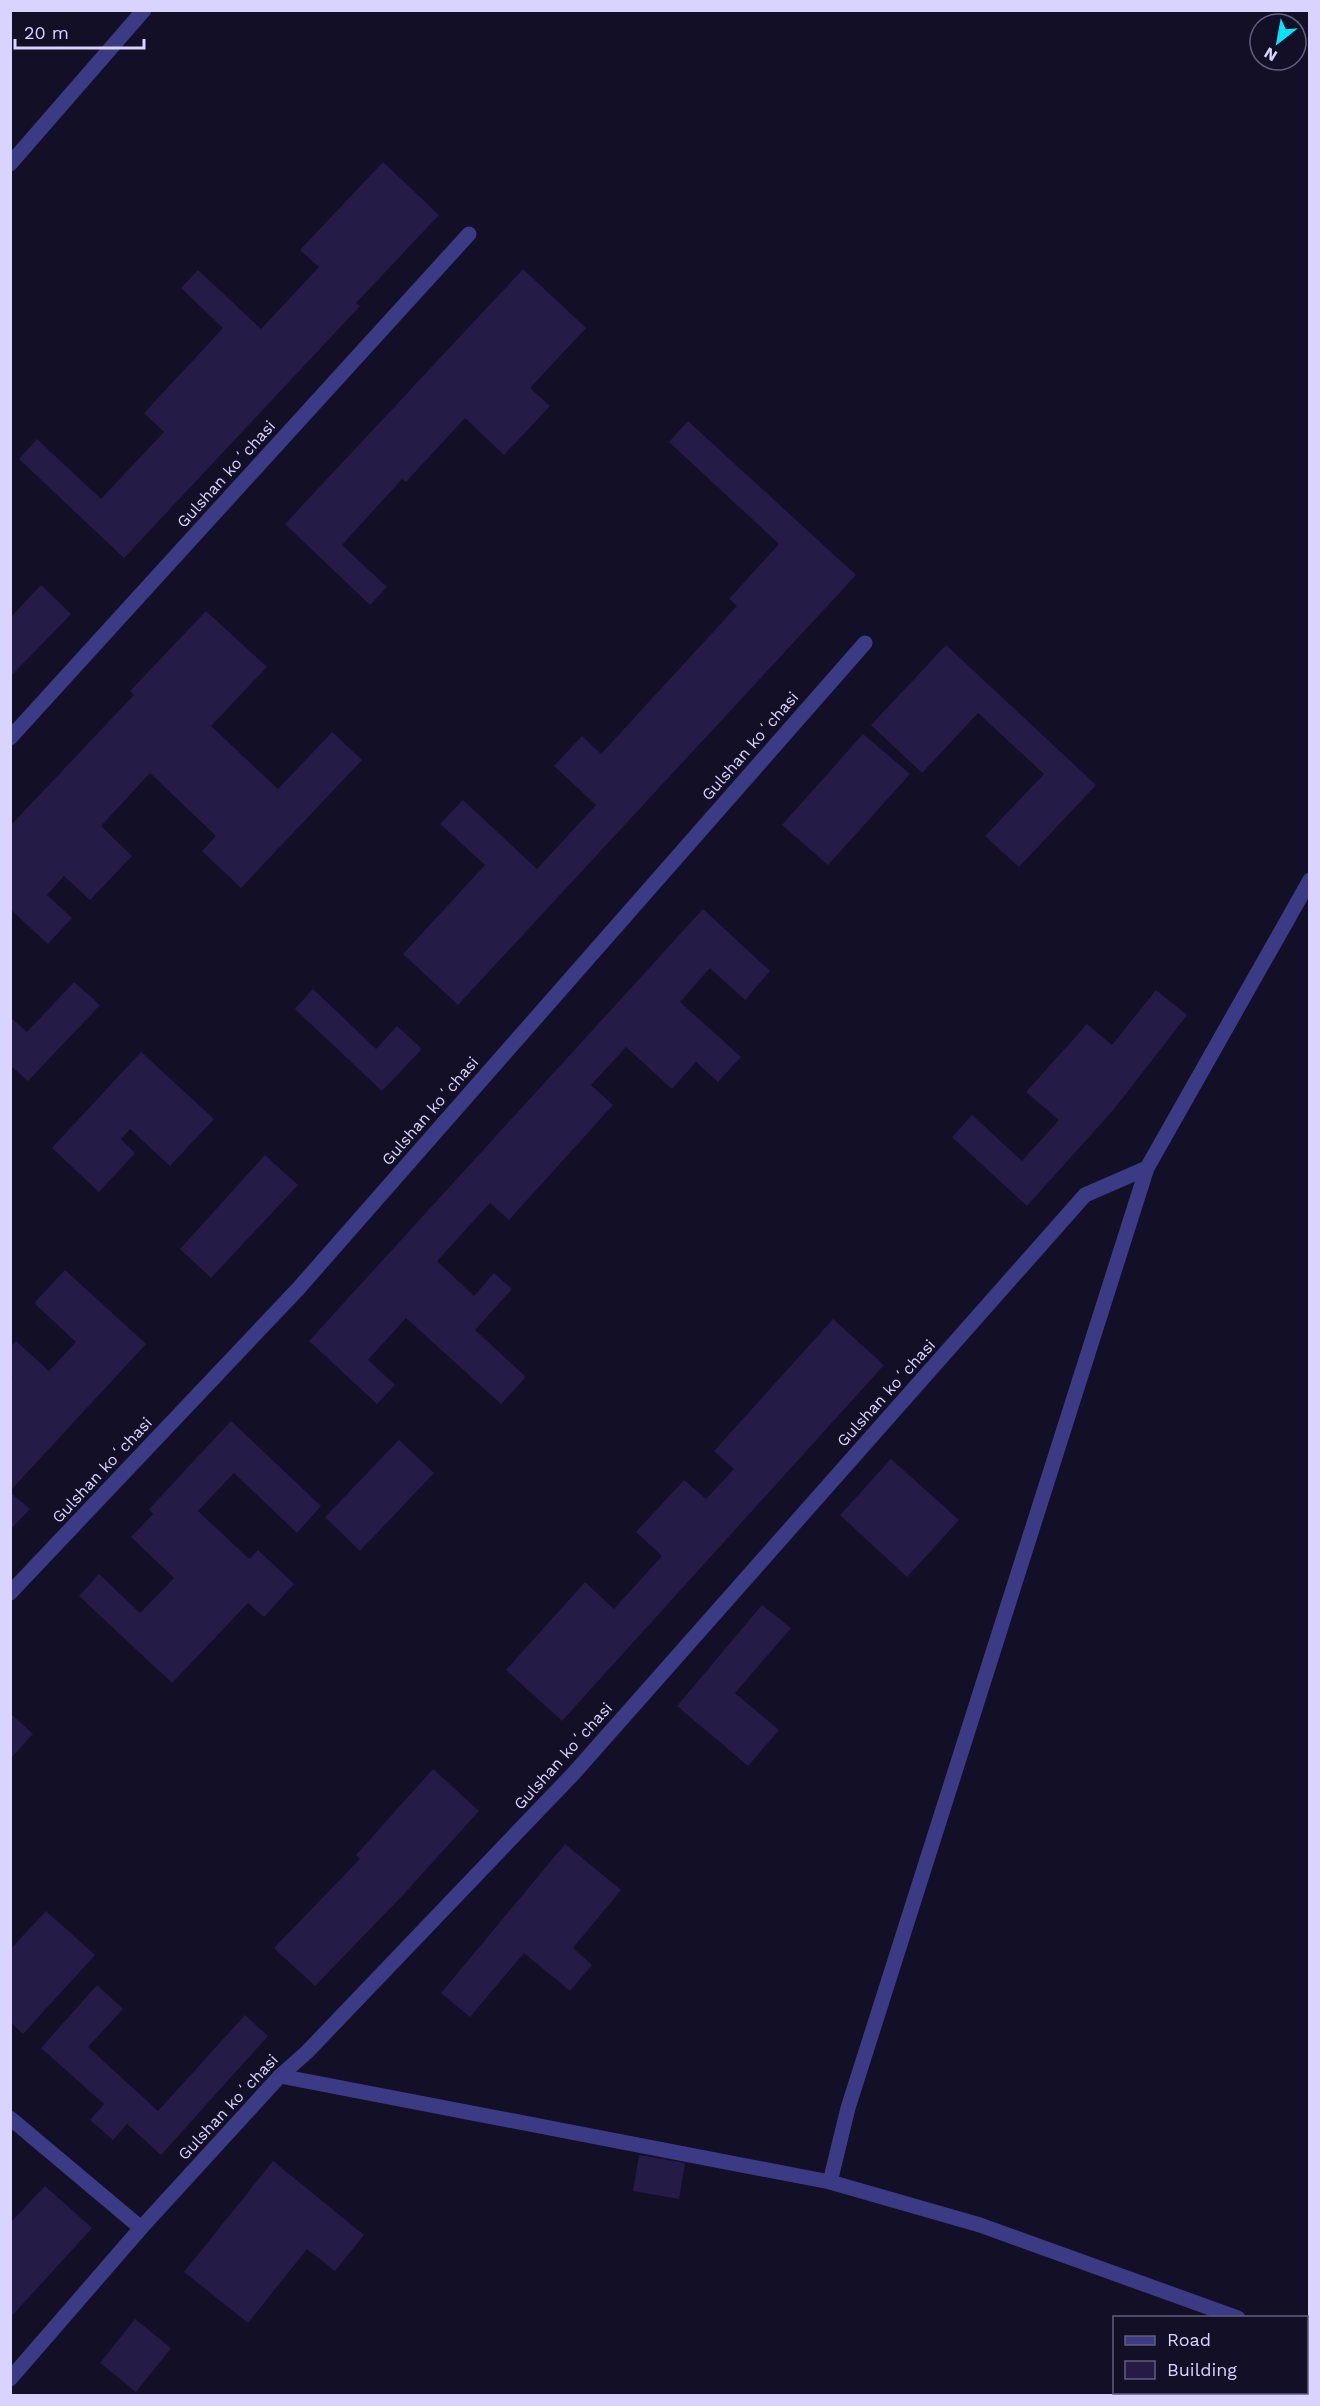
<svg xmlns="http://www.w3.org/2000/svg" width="1320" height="2406" viewBox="0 0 1320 2406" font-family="'Work Sans',sans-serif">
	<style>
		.building { fill: #241b47 }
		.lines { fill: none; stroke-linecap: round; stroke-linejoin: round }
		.lane { stroke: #3d3a85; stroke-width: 15 }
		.street { stroke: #3d3a85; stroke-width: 15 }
		.labels { text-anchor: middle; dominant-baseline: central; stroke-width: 6; stroke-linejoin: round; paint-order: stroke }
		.street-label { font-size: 16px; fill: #d9d4ff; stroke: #130f26 }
	</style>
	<rect width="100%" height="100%" fill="#130f26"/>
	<!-- building -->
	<g class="building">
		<path d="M383,162L439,215L356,303L360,306L124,558L19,459L37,439L101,499L164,432L144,413L223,328L181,288L198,270L261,329L319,267L300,250Z"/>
		<path d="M523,269L586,328L530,388L550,406L504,455L465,418L406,482L402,479L342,545L387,587L370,605L285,524Z"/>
		<path d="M688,421L856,575L458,1005L403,954L485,865L440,824L463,800L537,869L596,805L554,766L582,736L601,754L737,606L729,599L779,544L669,442Z"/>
		<path d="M41,585L71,614L10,677V618Z"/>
		<path d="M206,611L267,667L211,726L278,789L332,732L362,760L241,888L202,851L216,836L150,773L101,826L132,856L90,900L64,876L47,895L72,918L48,944L10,909V826L134,695L130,691Z"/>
		<path d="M946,645L1096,785L1019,867L985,836L1044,774L978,713L922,773L871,725Z"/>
		<path d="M863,734L910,774L828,865L782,825Z"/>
		<path d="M703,909L770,971L745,1000L710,968L680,1002L741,1057L718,1082L696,1062L672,1089L626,1047L591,1085L613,1105L509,1220L490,1203L437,1261L474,1296L494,1273L512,1289L475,1330L526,1377L501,1404L406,1318L368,1360L395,1385L377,1404L309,1341Z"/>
		<path d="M74,982L100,1005L28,1081L10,1065V1017L27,1032Z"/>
		<path d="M313,989L376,1049L397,1026L422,1049L382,1091L295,1009Z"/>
		<path d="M1156,990L1187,1015L1115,1108L1027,1206L952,1137L972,1115L1022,1161L1059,1120L1026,1092L1087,1024L1112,1045Z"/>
		<path d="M141,1052L214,1119L170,1166L130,1129L121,1139L135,1153L99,1192L52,1148Z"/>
		<path d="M265,1155L298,1185L211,1278L180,1249Z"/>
		<path d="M65,1270L146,1344L10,1491V1380L13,1378L10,1375V1347L16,1341L49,1371L76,1342L34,1303Z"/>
		<path d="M833,1319L884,1365L562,1721L506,1670L585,1582L614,1609L662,1556L636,1532L684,1480L706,1499L734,1469L714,1451Z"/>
		<path d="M231,1421L321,1506L297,1533L234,1473L198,1511L249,1559L258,1550L294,1584L264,1617L248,1603L172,1683L79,1596L99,1574L140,1613L174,1578L131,1537L153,1514L149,1509Z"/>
		<path d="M399,1440L434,1473L360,1551L325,1517Z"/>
		<path d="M891,1459L959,1520L907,1577L840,1515Z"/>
		<path d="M10,1492L30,1509L10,1530Z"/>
		<path d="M762,1605L791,1628L735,1693L779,1730L748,1766L677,1706Z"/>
		<path d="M10,1713L33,1734L10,1759Z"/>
		<path d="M433,1769L479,1811L402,1896L315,1986L274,1948L360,1859L356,1855Z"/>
		<path d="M565,1844L621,1890L573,1948L592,1965L570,1991L524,1953L470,2017L441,1993Z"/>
		<path d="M46,1911L95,1955L23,2034L10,2022V1950Z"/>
		<path d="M97,1985L123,2009L88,2047L158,2111L245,2015L268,2036L161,2155L127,2124L113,2140L90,2120L104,2104L41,2048Z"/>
		<path d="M639,2155L685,2163L679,2199L633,2191Z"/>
		<path d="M273,2161L364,2235L335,2271L307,2249L248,2323L184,2272Z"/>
		<path d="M45,2186L92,2228L10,2318V2223Z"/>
		<path d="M135,2319L171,2348L136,2392L100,2363Z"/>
	</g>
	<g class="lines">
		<!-- lane -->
		<g class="lane">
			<path d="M830,2182L980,2225L1238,2318"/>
			<path d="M1306,2342L1310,2344"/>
		</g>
		<!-- street -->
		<g class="street">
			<path d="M10,164L144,10"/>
			<path d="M10,738L469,234"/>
			<path d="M10,1593L298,1289L865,643"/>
			<path d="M280,2076L830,2182L848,2108L1147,1168L1310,880"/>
			<path d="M10,2118L141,2228"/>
			<path d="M10,2379L141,2228L280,2076L307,2052L574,1773L1085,1195L1147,1168"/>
		</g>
	</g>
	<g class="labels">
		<!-- street labels -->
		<g class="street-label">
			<text transform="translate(226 474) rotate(-48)">Gulshan koʻchasi</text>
			<text transform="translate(750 746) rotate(-49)">Gulshan koʻchasi</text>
			<text transform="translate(430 1111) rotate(-49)">Gulshan koʻchasi</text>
			<text transform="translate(886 1393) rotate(-48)">Gulshan koʻchasi</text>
			<text transform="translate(102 1470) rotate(-47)">Gulshan koʻchasi</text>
			<text transform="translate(563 1756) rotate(-48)">Gulshan koʻchasi</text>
			<text transform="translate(228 2107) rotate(-47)">Gulshan koʻchasi</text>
		</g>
	</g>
	<!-- border -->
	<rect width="1320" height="2406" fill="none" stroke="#d9d4ff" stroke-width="24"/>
	<!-- legend -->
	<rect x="1113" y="2316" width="195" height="78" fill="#130f26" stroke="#625e7d" stroke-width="1.5"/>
	<rect x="1125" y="2336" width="30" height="9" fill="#3d3a85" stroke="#625e7d" stroke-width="1.5"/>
	<text x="1167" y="2346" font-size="18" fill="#d9d4ff">Road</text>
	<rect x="1125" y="2361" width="30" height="18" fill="#241b47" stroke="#625e7d" stroke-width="1.5"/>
	<text x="1167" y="2376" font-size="18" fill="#d9d4ff">Building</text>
	<!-- north arrow -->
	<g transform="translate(1278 42) rotate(211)"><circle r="28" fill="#130f26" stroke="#625e7d" stroke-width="1.5"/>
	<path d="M0-4.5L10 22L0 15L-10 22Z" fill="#00e5ff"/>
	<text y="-9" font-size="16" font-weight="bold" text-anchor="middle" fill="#d9d4ff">N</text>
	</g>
	<!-- scale -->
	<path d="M15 39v9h129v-9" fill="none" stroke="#d9d4ff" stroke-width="3"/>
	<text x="24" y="39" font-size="18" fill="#d9d4ff" stroke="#130f26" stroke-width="4.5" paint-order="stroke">20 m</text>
</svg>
